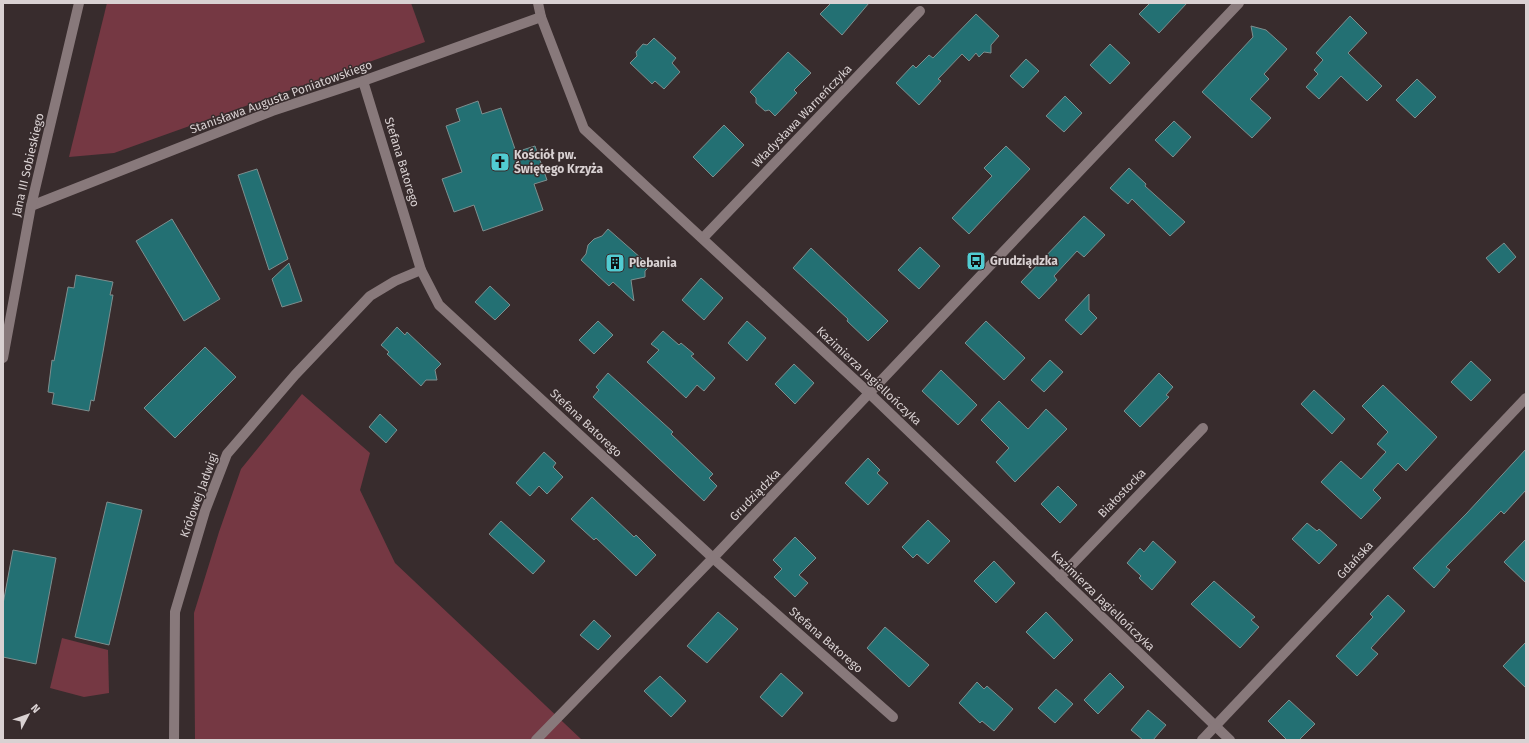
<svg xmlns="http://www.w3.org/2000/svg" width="1529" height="743" viewBox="0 0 1529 743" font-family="'Fira Sans',sans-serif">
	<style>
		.green { fill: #753843 }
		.building { fill: #237073; stroke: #7e8e8e }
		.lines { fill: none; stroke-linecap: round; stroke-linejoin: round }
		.street { stroke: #88797b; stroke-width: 10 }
		.labels { text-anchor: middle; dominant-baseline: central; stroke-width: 3; stroke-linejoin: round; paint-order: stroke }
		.street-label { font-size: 12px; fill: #d9d1d2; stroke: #382c2d }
		.poi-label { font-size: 12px; font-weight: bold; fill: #d9d1d2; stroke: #382c2d; text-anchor: start }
	</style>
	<rect width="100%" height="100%" fill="#382c2d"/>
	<!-- green -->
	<g class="green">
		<path d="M107,3H411L425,42L114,153L69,157Z"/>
		<path d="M302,394L370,453L360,490L395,563L582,740H195L194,613L219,532L241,469Z"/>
		<path d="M62,638L108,650L109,693L84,697L50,688Z"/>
	</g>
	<!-- building -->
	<g class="building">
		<path d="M831,3H869L842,35L820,14Z"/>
		<path d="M1150,3H1187L1159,33L1139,14Z"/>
		<path d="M976,14L999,36L991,45V53L984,52L979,57L976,53L969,61L962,54L938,79L941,81L919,105L896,83L913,65L916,68L929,55L933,58Z"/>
		<path d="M1350,16L1367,33L1348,53L1382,86L1367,101L1341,76L1319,99L1306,87L1318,74L1314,70L1323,60L1316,53Z"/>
		<path d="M1251,26L1266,30L1287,49L1264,74L1269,79L1250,99L1271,118L1252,138L1202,92L1253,37Z"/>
		<path d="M654,38L676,58L672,63L680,72L664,89L655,81L652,84L630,63L637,56L636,52L643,44L647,45Z"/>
		<path d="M1110,44L1130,63L1110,84L1090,65Z"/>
		<path d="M788,52L811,73L794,90L797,93L775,116L769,110L765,111L756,103V98L750,92Z"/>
		<path d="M1026,59L1039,71L1023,88L1010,76Z"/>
		<path d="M1417,79L1436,97L1415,118L1396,100Z"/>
		<path d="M1065,96L1082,113L1064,132L1046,116Z"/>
		<path d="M478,101L482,114L501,108L516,152L535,146L547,180L534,184L543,210L483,231L474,205L454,212L442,179L462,172L446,126L460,121L456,109Z"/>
		<path d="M1174,121L1191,137L1173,157L1155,140Z"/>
		<path d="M724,125L744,145L713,177L693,157Z"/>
		<path d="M1006,146L1030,169L969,234L952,218L992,176L984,168Z"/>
		<path d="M1129,168L1146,184L1145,186L1185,222L1170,236L1132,199L1128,204L1110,188Z"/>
		<path d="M257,169L288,259L269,270L238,175Z"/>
		<path d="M1084,216L1105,235L1084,257L1077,251L1054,276L1057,280L1039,299L1021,282Z"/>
		<path d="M172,219L220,299L184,321L136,241Z"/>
		<path d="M608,229L650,266L645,271V277L631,280L634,301L613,282L609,286L581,260L586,254L588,245L594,239L602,236Z"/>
		<path d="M1504,243L1516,257L1499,273L1486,258Z"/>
		<path d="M920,247L940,266L919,289L898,270Z"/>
		<path d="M811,248L888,321L868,341L847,321L848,319L793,268Z"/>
		<path d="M289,263L302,301L282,307L272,279Z"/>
		<path d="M76,275L113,282L110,295H113L103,352L94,401L91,400L89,411L52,404L54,393L48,392L52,360L54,361L68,287L74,288Z"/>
		<path d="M701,278L723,298L704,320L682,300Z"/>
		<path d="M490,286L510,305L495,320L475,302Z"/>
		<path d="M1089,294V310L1097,318L1081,335L1065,320Z"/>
		<path d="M598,321L613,335L594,354L579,340Z"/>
		<path d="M747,321L766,338L747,361L728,343Z"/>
		<path d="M986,321L1025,358L1004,380L965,343Z"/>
		<path d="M397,327L405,335L407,332L441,364L435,370L437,380H426L421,386L387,354L389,352L381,345Z"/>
		<path d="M663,331L679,345L681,343L694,354L691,356L715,378L704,391L697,385L686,398L647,362L659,350L651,344Z"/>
		<path d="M205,347L236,377L175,438L144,408Z"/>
		<path d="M1050,360L1063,372L1044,392L1031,380Z"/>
		<path d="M1471,361L1491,380L1471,401L1451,382Z"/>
		<path d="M794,364L814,383L795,404L775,384Z"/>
		<path d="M941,370L977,405L958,425L922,391Z"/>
		<path d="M608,373L673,432L671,434L713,474L709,478L717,486L704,501L593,397L599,390L596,387Z"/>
		<path d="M1159,373L1173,387L1166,395L1169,397L1140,427L1124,411Z"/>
		<path d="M1383,385L1437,437L1406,471L1398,463L1373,490L1381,498L1361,519L1321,482L1341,461L1361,479L1386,452L1377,444L1388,432L1362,406Z"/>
		<path d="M1314,390L1345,419L1332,434L1301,404Z"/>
		<path d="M999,401L1028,429L1046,409L1067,429L1015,482L996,462L1009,448L981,420Z"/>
		<path d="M380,414L397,430L386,443L369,427Z"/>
		<path d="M1526,449V490L1504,514L1501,511L1446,567L1450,570L1434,588L1413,568L1467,513Z"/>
		<path d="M544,452L556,463L553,467L563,477L547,494L539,486L530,496L516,483Z"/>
		<path d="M868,458L880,470L877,473L888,483L868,505L845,483Z"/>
		<path d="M1058,486L1077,505L1060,523L1041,504Z"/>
		<path d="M592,497L634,537L636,535L656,555L636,576L596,538L594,540L571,519Z"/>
		<path d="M107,502L142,510L109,645L75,637Z"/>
		<path d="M928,520L950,541L928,564L917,554L913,558L902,547Z"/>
		<path d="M501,521L545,561L533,574L489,534Z"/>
		<path d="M1307,523L1317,531L1319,529L1337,545L1319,564L1292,539Z"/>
		<path d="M795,537L816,558L799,575L808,583L795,597L774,577L782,569L773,560Z"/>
		<path d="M1526,539V583L1504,562Z"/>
		<path d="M1153,541L1176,562L1152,590L1139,578L1141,576L1127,563L1140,548L1144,552Z"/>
		<path d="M13,550L56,558L36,664L3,657V604Z"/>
		<path d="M994,561L1015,583L996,603L974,581Z"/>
		<path d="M1214,581L1255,617L1251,620L1259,627L1240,648L1191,604Z"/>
		<path d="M1388,595L1405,611L1371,648L1378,654L1357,676L1336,656L1373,617L1370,614Z"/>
		<path d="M718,612L738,629L707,663L687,646Z"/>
		<path d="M1046,612L1073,640L1054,659L1026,632Z"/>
		<path d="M594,620L611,636L598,650L580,635Z"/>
		<path d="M885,627L929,665L909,687L867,648Z"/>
		<path d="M1526,642V688L1503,666Z"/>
		<path d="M781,673L803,693L782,717L760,697Z"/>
		<path d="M1110,673L1124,687L1098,714L1084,700Z"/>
		<path d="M660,676L686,701L671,717L644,691Z"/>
		<path d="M977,682L984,689L987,686L1013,709L994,731L982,721L980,723L959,703Z"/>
		<path d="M1056,689L1073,704L1055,723L1038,708Z"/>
		<path d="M1289,700L1315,724L1299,740H1287L1268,721Z"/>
		<path d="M1148,710L1166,725L1153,740H1143L1131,730Z"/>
	</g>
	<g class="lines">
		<!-- street -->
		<g class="street">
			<path d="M538,3L541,17L584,129L870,394L1230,740"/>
			<path d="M363,81L421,270L439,305L713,558L893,717"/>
			<path d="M31,206L272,111L363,81L541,17"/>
			<path d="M703,238L920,11"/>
			<path d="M3,358L31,206L79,3"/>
			<path d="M1060,577L1203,428"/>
			<path d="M174,740L175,612L205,511L227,454L295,375L370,296L395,281L421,270"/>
			<path d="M536,740L713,558L1239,3"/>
			<path d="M1202,740L1526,398"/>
		</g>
	</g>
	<!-- icons -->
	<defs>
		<g id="church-square" transform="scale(1)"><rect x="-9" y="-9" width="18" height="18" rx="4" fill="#51ccd2" stroke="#382c2d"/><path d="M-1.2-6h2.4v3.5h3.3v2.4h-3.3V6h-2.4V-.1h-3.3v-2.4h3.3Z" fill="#111"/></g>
		<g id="bus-square" transform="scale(1)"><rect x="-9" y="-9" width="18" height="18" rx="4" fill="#51ccd2" stroke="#382c2d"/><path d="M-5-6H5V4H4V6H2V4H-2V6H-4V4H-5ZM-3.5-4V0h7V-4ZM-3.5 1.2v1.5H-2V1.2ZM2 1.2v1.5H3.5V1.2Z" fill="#111"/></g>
		<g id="building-square" transform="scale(1)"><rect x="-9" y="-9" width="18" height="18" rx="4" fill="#51ccd2" stroke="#382c2d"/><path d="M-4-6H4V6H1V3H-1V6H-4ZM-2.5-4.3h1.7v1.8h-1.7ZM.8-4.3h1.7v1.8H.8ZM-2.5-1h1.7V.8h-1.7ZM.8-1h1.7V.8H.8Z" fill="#111"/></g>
	</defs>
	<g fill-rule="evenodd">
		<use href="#church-square" x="500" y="162"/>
		<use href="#bus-square" x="976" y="261"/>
		<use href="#building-square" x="615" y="263"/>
	</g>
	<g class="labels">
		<!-- street labels -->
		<g class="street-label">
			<text transform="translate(281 97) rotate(-20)">Stanisława Augusta Poniatowskiego</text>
			<text transform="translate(802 116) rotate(-46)">Władysława Warneńczyka</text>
			<text transform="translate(402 162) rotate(73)">Stefana Batorego</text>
			<text transform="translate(28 165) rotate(-77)">Jana III Sobieskiego</text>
			<text transform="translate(869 376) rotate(43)">Kazimierza Jagiellończyka</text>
			<text transform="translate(586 423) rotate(43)">Stefana Batorego</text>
			<text transform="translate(1122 493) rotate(-46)">Białostocka</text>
			<text transform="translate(199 495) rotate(-70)">Królowej Jadwigi</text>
			<text transform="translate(755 495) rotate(-46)">Grudziądzka</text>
			<text transform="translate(1355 560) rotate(-47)">Gdańska</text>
			<text transform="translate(1103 601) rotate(44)">Kazimierza Jagiellończyka</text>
			<text transform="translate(826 640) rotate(41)">Stefana Batorego</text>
		</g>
		<!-- poi labels -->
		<g class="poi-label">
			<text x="514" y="155">Kościół pw.<tspan x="514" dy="14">Świętego Krzyża</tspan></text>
			<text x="990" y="261">Grudziądzka</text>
			<text x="629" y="263">Plebania</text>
		</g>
	</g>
	<!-- border -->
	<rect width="1529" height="743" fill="none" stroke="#d9d1d2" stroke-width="8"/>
	<!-- north arrow -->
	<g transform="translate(28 715) rotate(49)" stroke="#382c2d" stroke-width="3" paint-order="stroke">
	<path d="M0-3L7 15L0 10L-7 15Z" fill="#d9d1d2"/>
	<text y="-6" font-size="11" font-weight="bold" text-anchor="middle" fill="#d9d1d2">N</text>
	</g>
</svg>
